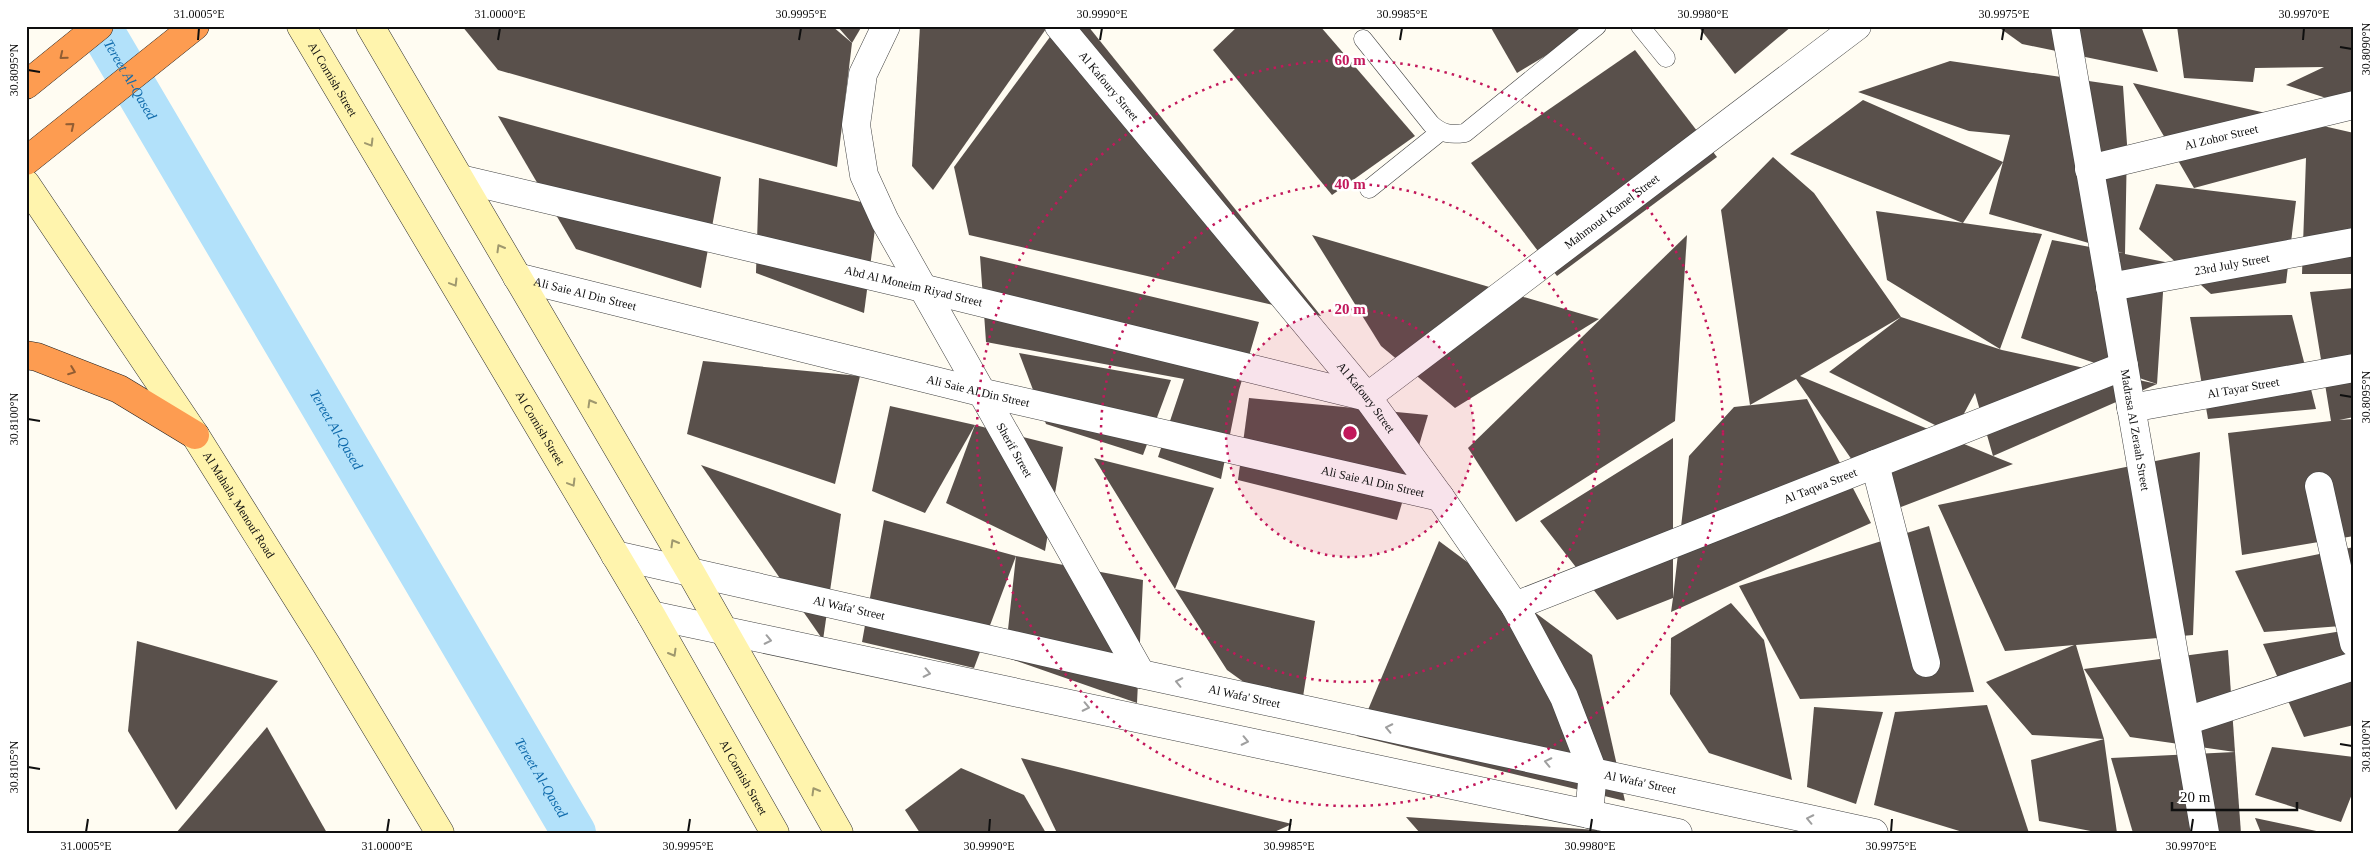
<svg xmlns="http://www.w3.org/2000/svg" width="2380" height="859" viewBox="0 0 2380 859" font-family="'Times New Roman',serif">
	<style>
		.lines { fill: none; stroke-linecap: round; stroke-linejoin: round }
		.canal { stroke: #b2e1fa; stroke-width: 44 }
		.building { fill: #59504b }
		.lane-casing { stroke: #424242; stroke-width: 19 }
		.street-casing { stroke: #424242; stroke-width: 29 }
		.secondary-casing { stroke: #313131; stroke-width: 29 }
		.highway-casing { stroke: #202020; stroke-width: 29 }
		.lane { stroke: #fff; stroke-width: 18 }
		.street { stroke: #fff; stroke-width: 28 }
		.secondary { stroke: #fff4ad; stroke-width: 28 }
		.highway { stroke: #fd9c51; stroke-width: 28 }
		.oneway { stroke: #925d33 }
		.oneway2 { stroke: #9f986e }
		.oneway3 { stroke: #9f9f9f }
		.ticks { fill: none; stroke: #0f0f0f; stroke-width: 2 }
		.ring { fill: none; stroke: #c2185b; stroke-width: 2.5; stroke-dasharray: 2.5 5 }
		.labels { text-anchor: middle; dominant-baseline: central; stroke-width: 5; stroke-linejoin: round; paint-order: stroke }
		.street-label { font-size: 12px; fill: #0f0f0f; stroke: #fff }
		.water-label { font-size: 14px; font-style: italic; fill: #0f6aab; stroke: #fff }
		.centre { fill: #c2185b; stroke: #fff; stroke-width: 2.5 }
		.ring-label { font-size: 15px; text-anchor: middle; font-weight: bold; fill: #c2185b; stroke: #fff; stroke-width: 5; stroke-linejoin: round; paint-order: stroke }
		.neatline { fill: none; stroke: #0f0f0f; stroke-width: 2 }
		.ticks-label { font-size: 12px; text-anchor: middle; fill: #0f0f0f }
	</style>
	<rect width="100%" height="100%" fill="#fffcf2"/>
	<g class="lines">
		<!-- canal -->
		<path class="canal" id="s1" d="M99,26L574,833"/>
	</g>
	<!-- building -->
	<g class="building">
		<path d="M462,26H832L852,43L837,167L498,70Z"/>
		<path d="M837,26H862L852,43Z"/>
		<path d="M920,26H1048L933,190L912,166Z"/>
		<path d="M1058,26H1088L1321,316L969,235L954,167Z"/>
		<path d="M1238,26H1320L1415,136L1332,195L1213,50Z"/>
		<path d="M1490,26H1595L1517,73Z"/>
		<path d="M1698,26H1792L1735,74Z"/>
		<path d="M1997,26H2141L2158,72L2022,44Z"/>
		<path d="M2177,26H2354V107L2286,85L2324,67L2255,68L2253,82L2184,78Z"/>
		<path d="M1635,50L1717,157L1557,276L1471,163Z"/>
		<path d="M1950,61L2123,86L2127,144L2125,254L2165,262L2157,384L2021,338L2052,240L2123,253L1989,214L2003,162L1963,223L2042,234L2000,349L1887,280L1876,211L1963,223L1790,154L1863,100L2003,162L2010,135L1969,131L1858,92Z"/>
		<path d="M2133,83L2354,133V274H2302L2306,158L2194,188Z"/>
		<path d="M498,116L721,177L701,288L576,249Z"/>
		<path d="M1773,157L1814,193L1901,317L2002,350L2157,384L1993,456L1975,393L1953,434L1829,372L1901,317L1800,376L1993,456L2013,464L1888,512L1796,379L1750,405L1721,210Z"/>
		<path d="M759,178L878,206L864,313L756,273Z"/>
		<path d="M2156,184L2296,201L2286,283L2211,294L2139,229Z"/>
		<path d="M1312,235L1599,319L1455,408L1381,346Z"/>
		<path d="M1687,235L1675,421L1516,522L1468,448Z"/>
		<path d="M980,256L1259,322L1239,390L1221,479L1158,457L1184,379L986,342Z"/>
		<path d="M2354,288V417L2339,420L2354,419V536L2242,555L2228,433L2331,421L2310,292Z"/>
		<path d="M2292,315L2316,409L2208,419L2190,317Z"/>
		<path d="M1019,353L1171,380L1143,455L1046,424Z"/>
		<path d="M703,361L860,376L835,484L687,434Z"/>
		<path d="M1249,398L1428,415L1397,520L1238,480Z"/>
		<path d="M1807,399L1871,523L1671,612L1673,598L1617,620L1540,521L1673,438V598L1689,456L1734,407Z"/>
		<path d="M890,406L975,425L925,513L872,491Z"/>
		<path d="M975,425L1063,447L1045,551L946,503Z"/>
		<path d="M2200,452L2193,635L2076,645L2104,739L2117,833H2101L2039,821L2031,760L2104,739L2032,735L1986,682L2074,645L2005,651L1938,505Z"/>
		<path d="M1094,458L1214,488L1175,589L1315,621L1299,722L1227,670L1175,589Z"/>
		<path d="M701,465L841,514L823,640Z"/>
		<path d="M884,520L1016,556L1143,580L1137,703L1005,657L1016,556L974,668L862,642Z"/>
		<path d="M1929,526L1974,692L1800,699L1739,586Z"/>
		<path d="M1439,541L1592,655L1625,801L1357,736Z"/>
		<path d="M2354,547V625L2264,632L2235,571Z"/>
		<path d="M1731,603L1764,640L1792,780L1709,753L1670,694L1671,638Z"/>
		<path d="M2354,629V725L2304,737L2263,644Z"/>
		<path d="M137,641L278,681L176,810L128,731Z"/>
		<path d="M2228,650L2235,752L2130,737L2084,669Z"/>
		<path d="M1987,705L2029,833H1966L1874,805L1895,712Z"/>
		<path d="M1814,707L1883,712L1856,804L1807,787Z"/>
		<path d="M267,727L327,833H176Z"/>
		<path d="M2272,747L2354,757V789L2341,822L2255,795Z"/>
		<path d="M2235,752L2241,833H2133L2111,758Z"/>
		<path d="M1021,758L1292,824L1272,833H1057Z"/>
		<path d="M961,768L1024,795L1046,833H920L905,810Z"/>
		<path d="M1406,817L1597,830L1598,833H1420Z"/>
		<path d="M2255,818L2321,832L2320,833H2261Z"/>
	</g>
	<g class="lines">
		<!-- lane casing -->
		<g class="lane-casing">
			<g id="lane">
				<path d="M1640,26L1666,58"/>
				<path d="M1363,39L1431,124C1442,134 1450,135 1465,133L1597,26"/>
				<path d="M1369,189L1440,132"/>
			</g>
		</g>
		<!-- street casing -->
		<g class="street-casing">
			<g id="street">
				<path id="s2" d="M886,26L863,74L856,125L864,175L885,221L1141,674"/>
				<path id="s3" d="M1059,26L1367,397L1440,497L1515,606L1564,697L1593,772L1589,814"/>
				<path id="s4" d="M2065,26L2205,833"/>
				<path id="s5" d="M2089,169L2354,105"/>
				<path id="s6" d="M461,179L922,288L1367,397L1857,26"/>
				<path id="s7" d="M517,277L980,392L1440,497"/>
				<path id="s8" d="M2110,287L2354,242"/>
				<path id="s9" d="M2131,408L2354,368"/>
				<path d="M1875,464L1926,663"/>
				<path d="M2319,486L2354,643"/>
				<path id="s10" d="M615,555L1141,674L1874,833"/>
				<path id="s11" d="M1515,606L2124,366"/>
				<path d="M651,615L1678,833"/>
				<path d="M2186,721L2354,666"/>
			</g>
		</g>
		<!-- secondary casing -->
		<g class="secondary-casing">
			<g id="secondary">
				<path id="s12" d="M301,26L651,615L775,833"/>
				<path d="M370,26L691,573L839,833"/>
				<path id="s13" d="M26,184L195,435L326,644L440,833"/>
			</g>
		</g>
		<!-- highway casing -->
		<g class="highway-casing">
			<g id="highway">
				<path d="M26,85L99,26"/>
				<path d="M26,161L195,26"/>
				<path d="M26,355L37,357L119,389L195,435"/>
			</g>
		</g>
		<!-- lane -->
		<use href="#lane" class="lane"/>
		<!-- street -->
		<use href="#street" class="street"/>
		<!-- secondary -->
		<use href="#secondary" class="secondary"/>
		<!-- highway -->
		<use href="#highway" class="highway"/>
	</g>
	<!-- one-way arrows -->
	<defs><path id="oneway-chevron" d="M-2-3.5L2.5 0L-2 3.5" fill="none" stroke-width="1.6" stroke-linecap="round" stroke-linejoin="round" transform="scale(1.25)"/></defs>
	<g class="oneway">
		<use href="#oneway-chevron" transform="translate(63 56) rotate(141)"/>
		<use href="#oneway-chevron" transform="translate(71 126) rotate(-39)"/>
		<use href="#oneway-chevron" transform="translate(72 371) rotate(21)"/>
	</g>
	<g class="oneway2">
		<use href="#oneway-chevron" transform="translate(370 143) rotate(59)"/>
		<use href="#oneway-chevron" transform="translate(500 248) rotate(-120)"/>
		<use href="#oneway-chevron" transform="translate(454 283) rotate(59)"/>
		<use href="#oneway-chevron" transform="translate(591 403) rotate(-120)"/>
		<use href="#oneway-chevron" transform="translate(572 483) rotate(59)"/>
		<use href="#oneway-chevron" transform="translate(674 543) rotate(-120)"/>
		<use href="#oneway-chevron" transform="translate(673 653) rotate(60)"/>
		<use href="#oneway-chevron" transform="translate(815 791) rotate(-120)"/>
	</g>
	<g class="oneway3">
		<use href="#oneway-chevron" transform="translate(768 640) rotate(12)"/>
		<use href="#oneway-chevron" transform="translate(927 673) rotate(12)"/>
		<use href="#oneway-chevron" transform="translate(1179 682) rotate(-168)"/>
		<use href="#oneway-chevron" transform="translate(1086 707) rotate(12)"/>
		<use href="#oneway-chevron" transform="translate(1389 728) rotate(-168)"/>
		<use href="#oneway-chevron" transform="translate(1245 741) rotate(12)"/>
		<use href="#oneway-chevron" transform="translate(1548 762) rotate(-168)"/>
		<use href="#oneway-chevron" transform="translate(1810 819) rotate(-168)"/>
	</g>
	<!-- ticks -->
	<path class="ticks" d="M198,40L199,28M498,40L500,28M799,40L801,28M1100,40L1102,28M1400,40L1402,28M1701,40L1703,28M2002,40L2004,28M2303,40L2304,28M2340,47L2352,49M28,70L40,72M2340,395L2352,397M28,419L40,421M2340,744L2352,746M28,767L40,769M86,832L88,819M387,832L389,819M688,832L690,819M989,832L990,819M1289,832L1291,819M1590,832L1592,819M1891,832L1892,819M2191,832L2193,819"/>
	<!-- distance rings -->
	<circle cx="1350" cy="433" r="124" fill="#c2185b" fill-opacity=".12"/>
	<g class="ring">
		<circle cx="1350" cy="433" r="124"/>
		<circle cx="1350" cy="433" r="249"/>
		<circle cx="1350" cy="433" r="373"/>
	</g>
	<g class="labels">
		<!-- street labels -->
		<g class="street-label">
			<text stroke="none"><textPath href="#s12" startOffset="62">Al Cornish Street</textPath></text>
			<text stroke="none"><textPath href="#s3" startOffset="78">Al Kafoury Street</textPath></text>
			<text stroke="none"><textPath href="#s5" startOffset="136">Al Zohor Street</textPath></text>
			<text stroke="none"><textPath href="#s6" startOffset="1239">Mahmoud Kamel Street</textPath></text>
			<text stroke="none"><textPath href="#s8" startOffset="124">23rd July Street</textPath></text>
			<text stroke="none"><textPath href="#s6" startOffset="465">Abd Al Moneim Riyad Street</textPath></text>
			<text stroke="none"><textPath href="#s7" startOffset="70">Ali Saie Al Din Street</textPath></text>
			<text stroke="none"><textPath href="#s9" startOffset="114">Al Tayar Street</textPath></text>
			<text stroke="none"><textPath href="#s7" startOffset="475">Ali Saie Al Din Street</textPath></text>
			<text stroke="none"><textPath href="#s3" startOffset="482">Al Kafoury Street</textPath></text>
			<text stroke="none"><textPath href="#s12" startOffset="468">Al Cornish Street</textPath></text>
			<text stroke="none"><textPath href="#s4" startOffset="410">Madrasa Al Zeraah Street</textPath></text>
			<text stroke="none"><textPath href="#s2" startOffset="469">Sherif Street</textPath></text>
			<text stroke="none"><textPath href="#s7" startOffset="880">Ali Saie Al Din Street</textPath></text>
			<text stroke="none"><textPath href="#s11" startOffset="328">Al Taqwa Street</textPath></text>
			<text stroke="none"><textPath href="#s13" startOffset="385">Al Mahala, Menouf Road</textPath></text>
			<text stroke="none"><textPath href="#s10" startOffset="240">Al Wafa' Street</textPath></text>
			<text stroke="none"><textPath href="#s10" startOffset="645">Al Wafa' Street</textPath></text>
			<text stroke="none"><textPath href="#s12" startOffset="872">Al Cornish Street</textPath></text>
			<text stroke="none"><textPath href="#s10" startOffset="1050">Al Wafa' Street</textPath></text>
		</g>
		<!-- water labels -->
		<g class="water-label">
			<text stroke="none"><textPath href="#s1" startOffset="62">Tereet Al-Qased</textPath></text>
			<text stroke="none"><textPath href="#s1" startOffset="468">Tereet Al-Qased</textPath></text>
			<text stroke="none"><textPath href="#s1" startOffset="872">Tereet Al-Qased</textPath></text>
		</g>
	</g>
	<circle cx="1350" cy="433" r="8" class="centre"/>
	<g class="ring-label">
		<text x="1350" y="65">60 m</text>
		<text x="1350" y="189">40 m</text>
		<text x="1350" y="314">20 m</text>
	</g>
	<!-- border -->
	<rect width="2380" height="859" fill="none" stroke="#ffffff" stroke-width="55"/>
	<!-- scale -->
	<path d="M2172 802v8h125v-8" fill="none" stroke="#0f0f0f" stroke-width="2.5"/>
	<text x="2180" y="802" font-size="15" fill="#0f0f0f" stroke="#ffffff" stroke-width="4" paint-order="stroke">20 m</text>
	<rect x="28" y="28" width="2324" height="804" class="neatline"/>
	<g class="ticks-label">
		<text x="199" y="18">31.0005°E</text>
		<text x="500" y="18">31.0000°E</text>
		<text x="801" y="18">30.9995°E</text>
		<text x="1102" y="18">30.9990°E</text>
		<text x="1402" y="18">30.9985°E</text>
		<text x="1703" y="18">30.9980°E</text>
		<text x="2004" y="18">30.9975°E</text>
		<text x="2304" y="18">30.9970°E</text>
		<text transform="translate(2366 49) rotate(-90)" y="4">30.8090°N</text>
		<text transform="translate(14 70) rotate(-90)" y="4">30.8095°N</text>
		<text transform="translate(2366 397) rotate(-90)" y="4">30.8095°N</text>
		<text transform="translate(14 419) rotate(-90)" y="4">30.8100°N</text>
		<text transform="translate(2366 746) rotate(-90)" y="4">30.8100°N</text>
		<text transform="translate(14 767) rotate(-90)" y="4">30.8105°N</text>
		<text x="86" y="850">31.0005°E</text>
		<text x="387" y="850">31.0000°E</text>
		<text x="688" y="850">30.9995°E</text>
		<text x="989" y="850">30.9990°E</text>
		<text x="1289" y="850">30.9985°E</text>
		<text x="1590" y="850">30.9980°E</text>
		<text x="1891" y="850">30.9975°E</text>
		<text x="2191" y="850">30.9970°E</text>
	</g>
</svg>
